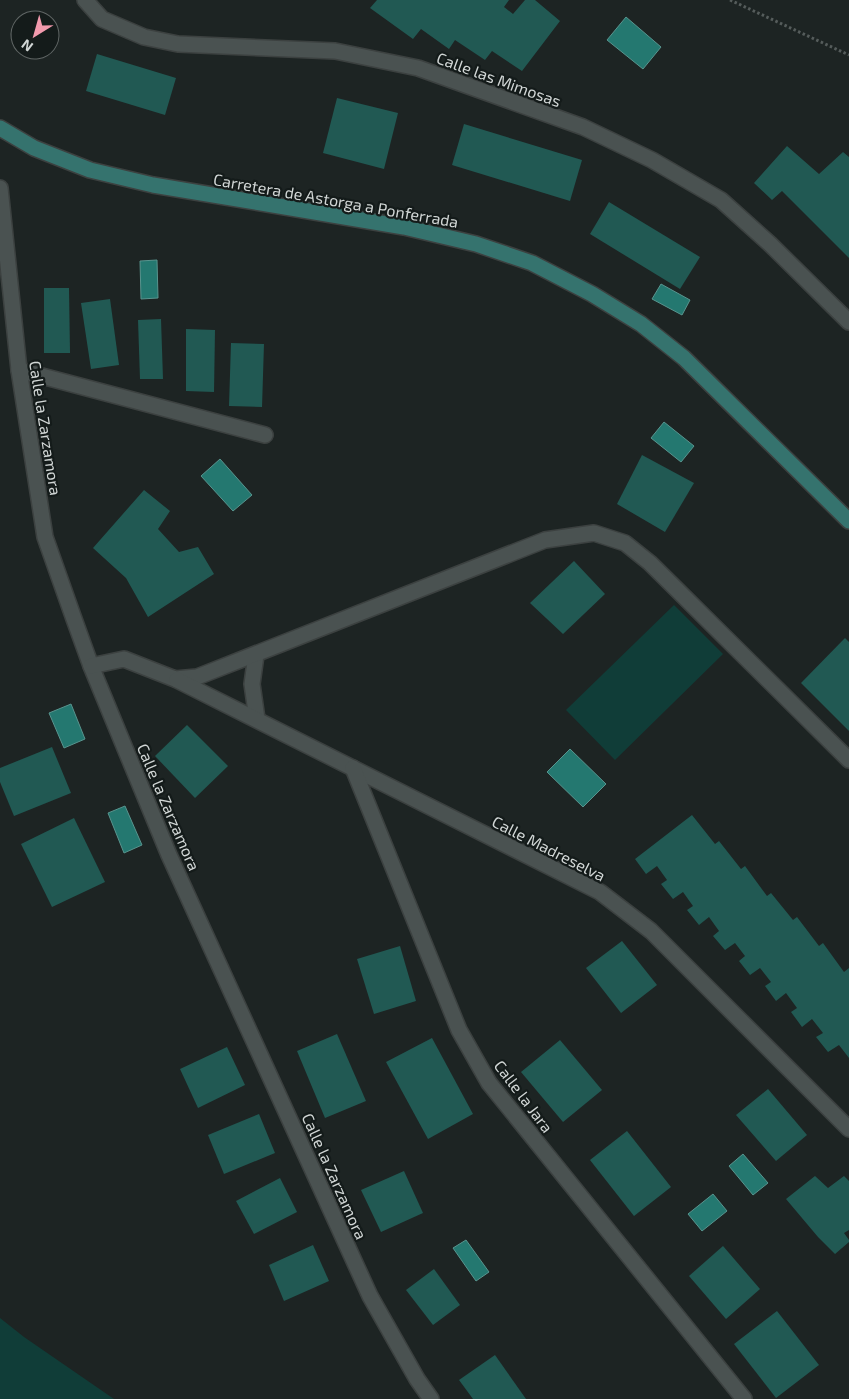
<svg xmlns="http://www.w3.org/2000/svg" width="849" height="1399" viewBox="0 0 849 1399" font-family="'Exo 2',sans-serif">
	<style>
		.green { fill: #103d38 }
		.water { fill: #247870; stroke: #58948e }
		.building { fill: #215953 }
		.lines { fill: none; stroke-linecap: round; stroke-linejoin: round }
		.lane-casing { stroke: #3c4140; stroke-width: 18 }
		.street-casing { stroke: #3c4140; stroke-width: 18 }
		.secondary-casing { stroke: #3c4140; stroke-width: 18 }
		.path { stroke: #555c5b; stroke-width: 3; stroke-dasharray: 2.5 2.5; stroke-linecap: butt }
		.lane { stroke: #4a5251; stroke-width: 15 }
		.street { stroke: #4a5251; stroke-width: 15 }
		.secondary { stroke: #35736e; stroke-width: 15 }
		.labels { text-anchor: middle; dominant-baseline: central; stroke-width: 4.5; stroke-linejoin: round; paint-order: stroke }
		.street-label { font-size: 16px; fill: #d1d6d5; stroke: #141b1a }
	</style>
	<rect width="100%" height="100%" fill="#1d2423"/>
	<!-- green -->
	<g class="green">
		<path d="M674,605L723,654L615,760L566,710Z"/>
		<path d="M0,1318L24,1337L114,1399H0Z"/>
	</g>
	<!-- water -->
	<g class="water">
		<path d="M626,17L661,47L643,69L607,40Z"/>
		<path d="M157,260L158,298L141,299L140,261Z"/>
		<path d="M661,284L690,300L682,315L652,299Z"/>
		<path d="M664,422L694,446L681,462L651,438Z"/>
		<path d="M220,459L252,495L233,511L201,476Z"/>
		<path d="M71,704L85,739L64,748L49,713Z"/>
		<path d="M570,749L606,784L583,807L547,772Z"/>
		<path d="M125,806L142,845L124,853L108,813Z"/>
		<path d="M743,1154L768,1183L753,1195L729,1166Z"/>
		<path d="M713,1194L727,1211L702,1231L688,1214Z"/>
		<path d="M466,1240L489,1272L476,1281L453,1248Z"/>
	</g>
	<!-- building -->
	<g class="building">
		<path d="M377,0H509L504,7L513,14L525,0H535L560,21L522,71L492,51L485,60L455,40L449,49L421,29L413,39L370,8Z"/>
		<path d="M97,54L176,78L165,115L86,91Z"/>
		<path d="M337,98L398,113L384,169L323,153Z"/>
		<path d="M464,124L582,160L570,201L452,165Z"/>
		<path d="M787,146L819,174L843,152L849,157V258L782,191L772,200L754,183Z"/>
		<path d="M609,202L700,257L680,289L590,234Z"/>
		<path d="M44,288H69L70,353H44Z"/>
		<path d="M110,299L119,365L91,369L81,303Z"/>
		<path d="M161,319L163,379H140L138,320Z"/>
		<path d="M186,329L215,330L214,392L186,391Z"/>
		<path d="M231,343L264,344L262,407L229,406Z"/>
		<path d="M642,455L694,483L665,532L617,504Z"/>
		<path d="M144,490L170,511L158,529L179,552L198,547L214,574L148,617L126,578L93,548Z"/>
		<path d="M574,561L605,594L563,634L530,603Z"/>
		<path d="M845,638L849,642V731L801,683Z"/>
		<path d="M187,725L228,766L195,798L155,756Z"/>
		<path d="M52,747L71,793L14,816L0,782V768Z"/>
		<path d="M692,815L715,844L719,841L741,869L745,866L767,896L771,893L793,920L797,917L819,946L823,943L844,972L849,968V1058L839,1045L828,1052L816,1037L823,1033L812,1019L802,1027L791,1012L797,1008L786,993L776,1001L765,986L771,982L760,968L750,975L739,961L745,956L735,943L725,950L713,936L719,931L709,917L699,925L687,910L693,906L683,892L673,899L661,884L667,880L657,866L646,874L635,859Z"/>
		<path d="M74,818L105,882L52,907L21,844Z"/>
		<path d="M622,941L657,985L621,1013L586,968Z"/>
		<path d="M400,946L416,1001L374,1014L357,959Z"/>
		<path d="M337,1034L366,1101L325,1118L297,1051Z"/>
		<path d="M432,1038L473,1114L428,1139L386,1062Z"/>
		<path d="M560,1040L602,1090L563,1122L521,1072Z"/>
		<path d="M227,1047L245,1085L198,1108L180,1069Z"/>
		<path d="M768,1089L807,1135L776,1161L736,1115Z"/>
		<path d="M259,1114L275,1153L224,1174L208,1135Z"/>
		<path d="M627,1131L671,1187L634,1216L590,1160Z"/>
		<path d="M404,1171L423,1213L381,1232L361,1190Z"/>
		<path d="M815,1176L828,1188L844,1176L849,1181V1230L844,1233L849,1240V1242L835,1254L818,1237L786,1199Z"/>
		<path d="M280,1178L297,1212L254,1234L236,1201Z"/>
		<path d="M313,1245L329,1281L284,1301L269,1265Z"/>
		<path d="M723,1246L760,1289L726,1319L689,1276Z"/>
		<path d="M434,1269L460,1305L433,1325L406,1290Z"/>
		<path d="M777,1311L819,1365L776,1398L734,1344Z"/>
		<path d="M495,1355L526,1399H473L459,1380Z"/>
	</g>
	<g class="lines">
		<!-- lane casing -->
		<g class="lane-casing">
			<g id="lane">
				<path d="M19,370L265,435"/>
				<path d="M256,655L252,684L257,719"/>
			</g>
		</g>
		<!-- street casing -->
		<g class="street-casing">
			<g id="street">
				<path d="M85,0L102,19L144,37L178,44L335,51L418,68L583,127L652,160L721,200L770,244L849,322"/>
				<path d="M0,188L19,370L45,537L74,619L91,666L169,855L370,1296L417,1379L431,1399"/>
				<path d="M91,666L124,659L175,679L197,677L545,540L594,533L625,543L650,563L849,760"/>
				<path d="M177,680L600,892L651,931L849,1129"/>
				<path d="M353,768L459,1030L489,1083L744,1399"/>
			</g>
		</g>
		<!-- secondary casing -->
		<g class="secondary-casing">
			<path id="secondary" d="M0,128L34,148L90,170L153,185L404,227L476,244L532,263L592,294L641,324L684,358L849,521"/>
		</g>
		<!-- path -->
		<path class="path" d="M730,0L849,55"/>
		<!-- lane -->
		<use href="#lane" class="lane"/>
		<!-- street -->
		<use href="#street" class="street"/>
		<!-- secondary -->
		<use href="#secondary" class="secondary"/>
	</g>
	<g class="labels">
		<!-- street labels -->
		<g class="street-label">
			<text transform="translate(499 79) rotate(20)">Calle las Mimosas</text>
			<text transform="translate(336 200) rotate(10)">Carretera de Astorga a Ponferrada</text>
			<text transform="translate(46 428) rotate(81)">Calle la Zarzamora</text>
			<text transform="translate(169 807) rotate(67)">Calle la Zarzamora</text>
			<text transform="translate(549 848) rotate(27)">Calle Madreselva</text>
			<text transform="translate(524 1096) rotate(53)">Calle la Jara</text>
			<text transform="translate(335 1176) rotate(66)">Calle la Zarzamora</text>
		</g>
	</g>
	<!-- north arrow -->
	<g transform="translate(35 35) rotate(217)"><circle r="24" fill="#141b1a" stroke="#606665"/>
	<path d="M0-4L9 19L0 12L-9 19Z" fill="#f29aad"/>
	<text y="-8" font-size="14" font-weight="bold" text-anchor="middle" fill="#d1d6d5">N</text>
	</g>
</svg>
